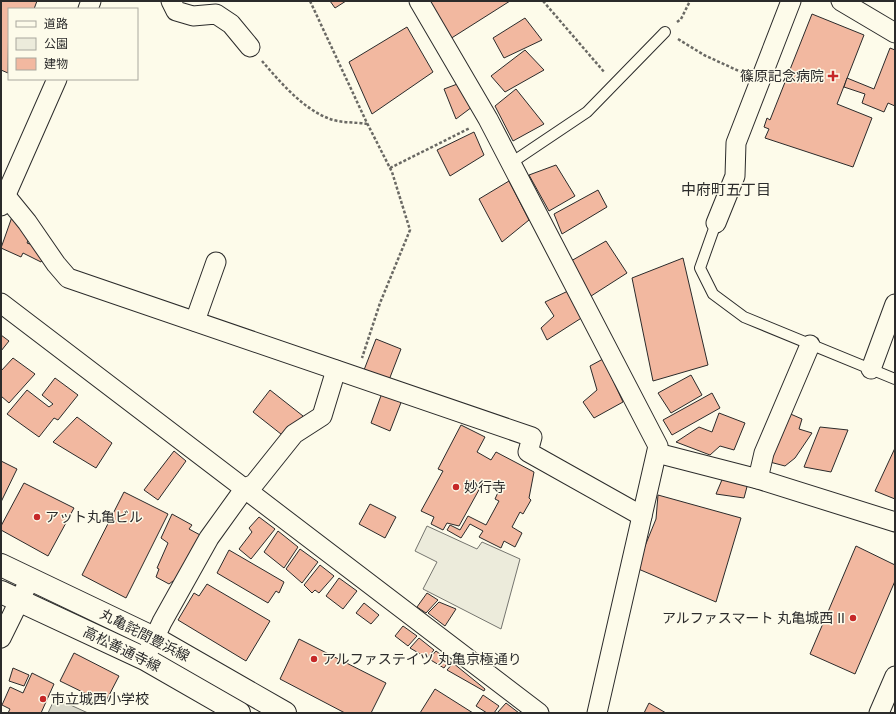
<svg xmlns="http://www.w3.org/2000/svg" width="896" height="714" viewBox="0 0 896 714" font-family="Helvetica,'Noto Sans JP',sans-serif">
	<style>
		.green { fill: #ecebdb; stroke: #74746e }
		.water { fill: #d8d7c9; stroke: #74746e }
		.building { fill: #f2b8a0; stroke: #2b2b2b }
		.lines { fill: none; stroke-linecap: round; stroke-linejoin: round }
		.service-casing { stroke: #2b2b2b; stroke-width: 12 }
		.minor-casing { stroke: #2b2b2b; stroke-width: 21 }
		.primary-casing { stroke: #2b2b2b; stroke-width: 24 }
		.path { stroke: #6a6964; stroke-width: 2.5; stroke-dasharray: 3 2; stroke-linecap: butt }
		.service { stroke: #fdfbea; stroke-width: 10 }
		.minor { stroke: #fdfbea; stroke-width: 19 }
		.primary { stroke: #fdfbea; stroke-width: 22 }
		.poi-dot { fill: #c62828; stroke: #fdfbea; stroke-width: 1.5 }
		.labels { text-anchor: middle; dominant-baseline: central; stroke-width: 3; stroke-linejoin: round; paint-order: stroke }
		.poi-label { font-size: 14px; fill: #2b2b2b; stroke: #fdfbea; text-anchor: start }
		.street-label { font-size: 14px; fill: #2b2b2b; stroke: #fdfbea }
		.neighbourhood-label { font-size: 15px; fill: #2b2b2b; stroke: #fdfbea }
	</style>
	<rect width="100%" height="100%" fill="#fdfbea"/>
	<!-- green -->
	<path class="green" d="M427,526L477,549L482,542L520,559L501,629L423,589L437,562L415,551Z"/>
	<!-- water -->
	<path class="water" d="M55,698L88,713H48Z"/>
	<!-- building -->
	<g class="building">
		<path d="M1,1H37L34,9H9L8,73L1,70Z"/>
		<path d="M330,1H346L335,8Z"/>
		<path d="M428,1H510L450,39Z"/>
		<path d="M812,14L864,35L837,104L872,118L853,167L765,138L769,129L764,127L767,118L770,120Z"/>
		<path d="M525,18L542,40L504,58L493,38Z"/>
		<path d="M407,27L433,72L372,114L349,62Z"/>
		<path d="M890,48L895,50V106L888,103L884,112L862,103L865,94L844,87L847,78L874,89Z"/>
		<path d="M525,50L544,70L505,92L491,76Z"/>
		<path d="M460,83L472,107L456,119L444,89Z"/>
		<path d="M516,89L544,124L513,141L495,106Z"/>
		<path d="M474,132L484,155L450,176L437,150Z"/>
		<path d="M556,165L575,196L549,211L529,175Z"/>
		<path d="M509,181L529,220L502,242L479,199Z"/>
		<path d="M598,190L607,207L562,234L554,214Z"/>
		<path d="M13,214L30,236L27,243L38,247L44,257L41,262L23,253L21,257L1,248Z"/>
		<path d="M606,241L627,273L588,298L571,261Z"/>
		<path d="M683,258L708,365L653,381L632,278Z"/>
		<path d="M568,291L583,317L547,340L541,328L554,316L545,302Z"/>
		<path d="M1,335L9,341L1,351Z"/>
		<path d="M376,339L401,349L389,380L364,370Z"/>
		<path d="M13,358L35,374L9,403L1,396V371Z"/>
		<path d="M603,359L623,402L594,418L583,402L597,390L590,366Z"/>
		<path d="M691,375L702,395L671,413L658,393Z"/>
		<path d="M55,378L78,395L58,420L54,418L39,437L7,414L27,390L49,407L53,404L42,395Z"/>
		<path d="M270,390L303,416L286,438L253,412Z"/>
		<path d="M382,393L402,400L390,431L371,423Z"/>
		<path d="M712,393L720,408L672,435L663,420Z"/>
		<path d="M786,412L802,419L799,429L812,433L795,458L785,466L766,461Z"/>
		<path d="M719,413L745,423L734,450L720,446L710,455L676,442L699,427L712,432Z"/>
		<path d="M77,417L112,443L96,468L53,442Z"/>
		<path d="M461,425L485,437L477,452L491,460L496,452L534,472L529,498L531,500L523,514L520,512L512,527L522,533L515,547L504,541L501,548L479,537L483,531L470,524L461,538L447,530L450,525L460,530L468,516L486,525L499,501L495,499L500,488L491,483L488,487L481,482L478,486L480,488L459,526L447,523L443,530L431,524L434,517L421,511L443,471L438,469Z"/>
		<path d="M820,427L848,430L831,472L804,467Z"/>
		<path d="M895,448V499L875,491Z"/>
		<path d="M174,451L186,461L158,500L144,490Z"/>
		<path d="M1,461L17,469L1,502Z"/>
		<path d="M724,475L748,483L744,498L716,494Z"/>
		<path d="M24,483L74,508L48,556L1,530V526Z"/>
		<path d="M124,492L168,514L126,598L82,575Z"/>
		<path d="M658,495L741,518L716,602L636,568L656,519Z"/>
		<path d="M370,504L396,517L385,538L359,524Z"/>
		<path d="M172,514L192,525L189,529L202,536L176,583L173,581L169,584L156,577L159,569L157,568L168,543L161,538Z"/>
		<path d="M259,517L275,529L251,559L239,549L252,532L249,528Z"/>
		<path d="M278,531L298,547L284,568L264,552Z"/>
		<path d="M856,546L895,565V581L855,674L810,654Z"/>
		<path d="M300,549L318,562L302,583L286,569Z"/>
		<path d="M229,550L284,582L279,593L276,591L268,603L217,573Z"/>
		<path d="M320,565L334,576L319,593L315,590L312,593L304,585Z"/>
		<path d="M339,578L357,591L343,609L326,596Z"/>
		<path d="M207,584L270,621L246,661L178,620L194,593L199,596Z"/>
		<path d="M427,593L438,600L426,613L417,607Z"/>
		<path d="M439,602L456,609L445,626L428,613Z"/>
		<path d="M364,603L379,615L371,624L356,613Z"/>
		<path d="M403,626L417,636L408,646L395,636Z"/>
		<path d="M419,638L434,650L427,658L410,648Z"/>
		<path d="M299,639L386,683L371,713H345L280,679Z"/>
		<path d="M436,651L449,661L444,668L429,659Z"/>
		<path d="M74,653L119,676L105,703L60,681Z"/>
		<path d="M453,663L485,689L484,691L447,670Z"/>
		<path d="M13,668L29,675L24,686L9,681Z"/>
		<path d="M32,673L54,684L41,713H8L10,709L2,705L10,687L23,693Z"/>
		<path d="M435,689L473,713H420Z"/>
		<path d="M483,695L499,706L494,713H487L476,706Z"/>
		<path d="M506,703L519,713H497Z"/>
		<path d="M649,703L666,713H644Z"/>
	</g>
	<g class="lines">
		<!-- service casing -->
		<g class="service-casing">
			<g id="service">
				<path d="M511,163L587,112L665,32"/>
				<path d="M716,223L700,268L713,294L744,317L895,379"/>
			</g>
		</g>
		<!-- minor casing -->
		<g class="minor-casing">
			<g id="minor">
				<path d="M171,1L176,11L193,16L216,14L231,24L250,47"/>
				<path d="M419,1L488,119L658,446L597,713"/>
				<path d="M841,1L895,33"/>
				<path d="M88,9L91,1"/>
				<path d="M5,195L27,222L56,264L68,278L532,437L528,452L642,516"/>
				<path d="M1,206L57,79"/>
				<path d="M716,223L735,176L736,143L791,1"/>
				<path d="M1,303L539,713"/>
				<path d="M195,321L216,262"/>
				<path d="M871,369L895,304"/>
				<path d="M657,453L758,479L895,522"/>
				<path d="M758,479L764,453L810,345"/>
				<path d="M1,638L30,579"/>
				<path d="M148,652L162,622L209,538L245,488L254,484L294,434L322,416L336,370"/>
				<path d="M879,713L895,676"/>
			</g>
		</g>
		<!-- primary casing -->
		<g class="primary-casing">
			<g id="primary">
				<path d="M1,565L156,639L285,713"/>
				<path d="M1,592L145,659L239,713"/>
			</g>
		</g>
		<!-- path -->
		<g class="path">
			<path d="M310,1L366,121L392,172L410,230L380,303L362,358"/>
			<path d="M543,1L605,73"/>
			<path d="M677,22L681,19L690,1"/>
			<path d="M678,39L704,55L741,72"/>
			<path d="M262,61C281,83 303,109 330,119C341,123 356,122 367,124"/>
			<path d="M390,168L470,128"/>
		</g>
		<!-- service -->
		<use href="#service" class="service"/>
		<!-- minor -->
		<use href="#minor" class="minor"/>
		<!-- primary -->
		<use href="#primary" class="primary"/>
	</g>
	<!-- markers -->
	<g class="poi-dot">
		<path d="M831 70h4v4h4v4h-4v4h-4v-4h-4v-4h4z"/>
		<circle cx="456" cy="487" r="4"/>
		<circle cx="37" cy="517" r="4"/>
		<circle cx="853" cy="618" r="4"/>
		<circle cx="314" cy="659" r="4"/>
		<circle cx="43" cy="699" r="4"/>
	</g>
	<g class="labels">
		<!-- poi labels -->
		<g class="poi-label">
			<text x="824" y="76" text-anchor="end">篠原記念病院</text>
			<text x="464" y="487">妙行寺</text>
			<text x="45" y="517">アット丸亀ビル</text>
			<text x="845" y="618" text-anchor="end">アルファスマート 丸亀城西 II</text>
			<text x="322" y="659">アルファステイツ 丸亀京極通り</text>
			<text x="51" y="699">市立城西小学校</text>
		</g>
		<!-- street labels -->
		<g class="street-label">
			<text transform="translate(145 635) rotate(27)">丸亀詫間豊浜線</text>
			<text transform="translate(122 649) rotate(26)">高松善通寺線</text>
		</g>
		<!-- neighbourhood labels -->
		<g class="neighbourhood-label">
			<text x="726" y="189">中府町五丁目</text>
		</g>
	</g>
	<!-- border -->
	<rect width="896" height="714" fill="none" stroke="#2b2b2b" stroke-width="4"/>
	<!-- legend -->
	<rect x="8" y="8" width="130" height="72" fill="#fdfbea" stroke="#a9a89e"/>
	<rect x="16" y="21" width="20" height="6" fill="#fdfbea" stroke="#a9a89e"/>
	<text x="44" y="28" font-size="12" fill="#2b2b2b">道路</text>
	<rect x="16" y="38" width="20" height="12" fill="#ecebdb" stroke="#a9a89e"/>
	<text x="44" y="48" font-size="12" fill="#2b2b2b">公園</text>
	<rect x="16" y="58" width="20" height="12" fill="#f2b8a0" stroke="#a9a89e"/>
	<text x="44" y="68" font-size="12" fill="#2b2b2b">建物</text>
</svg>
